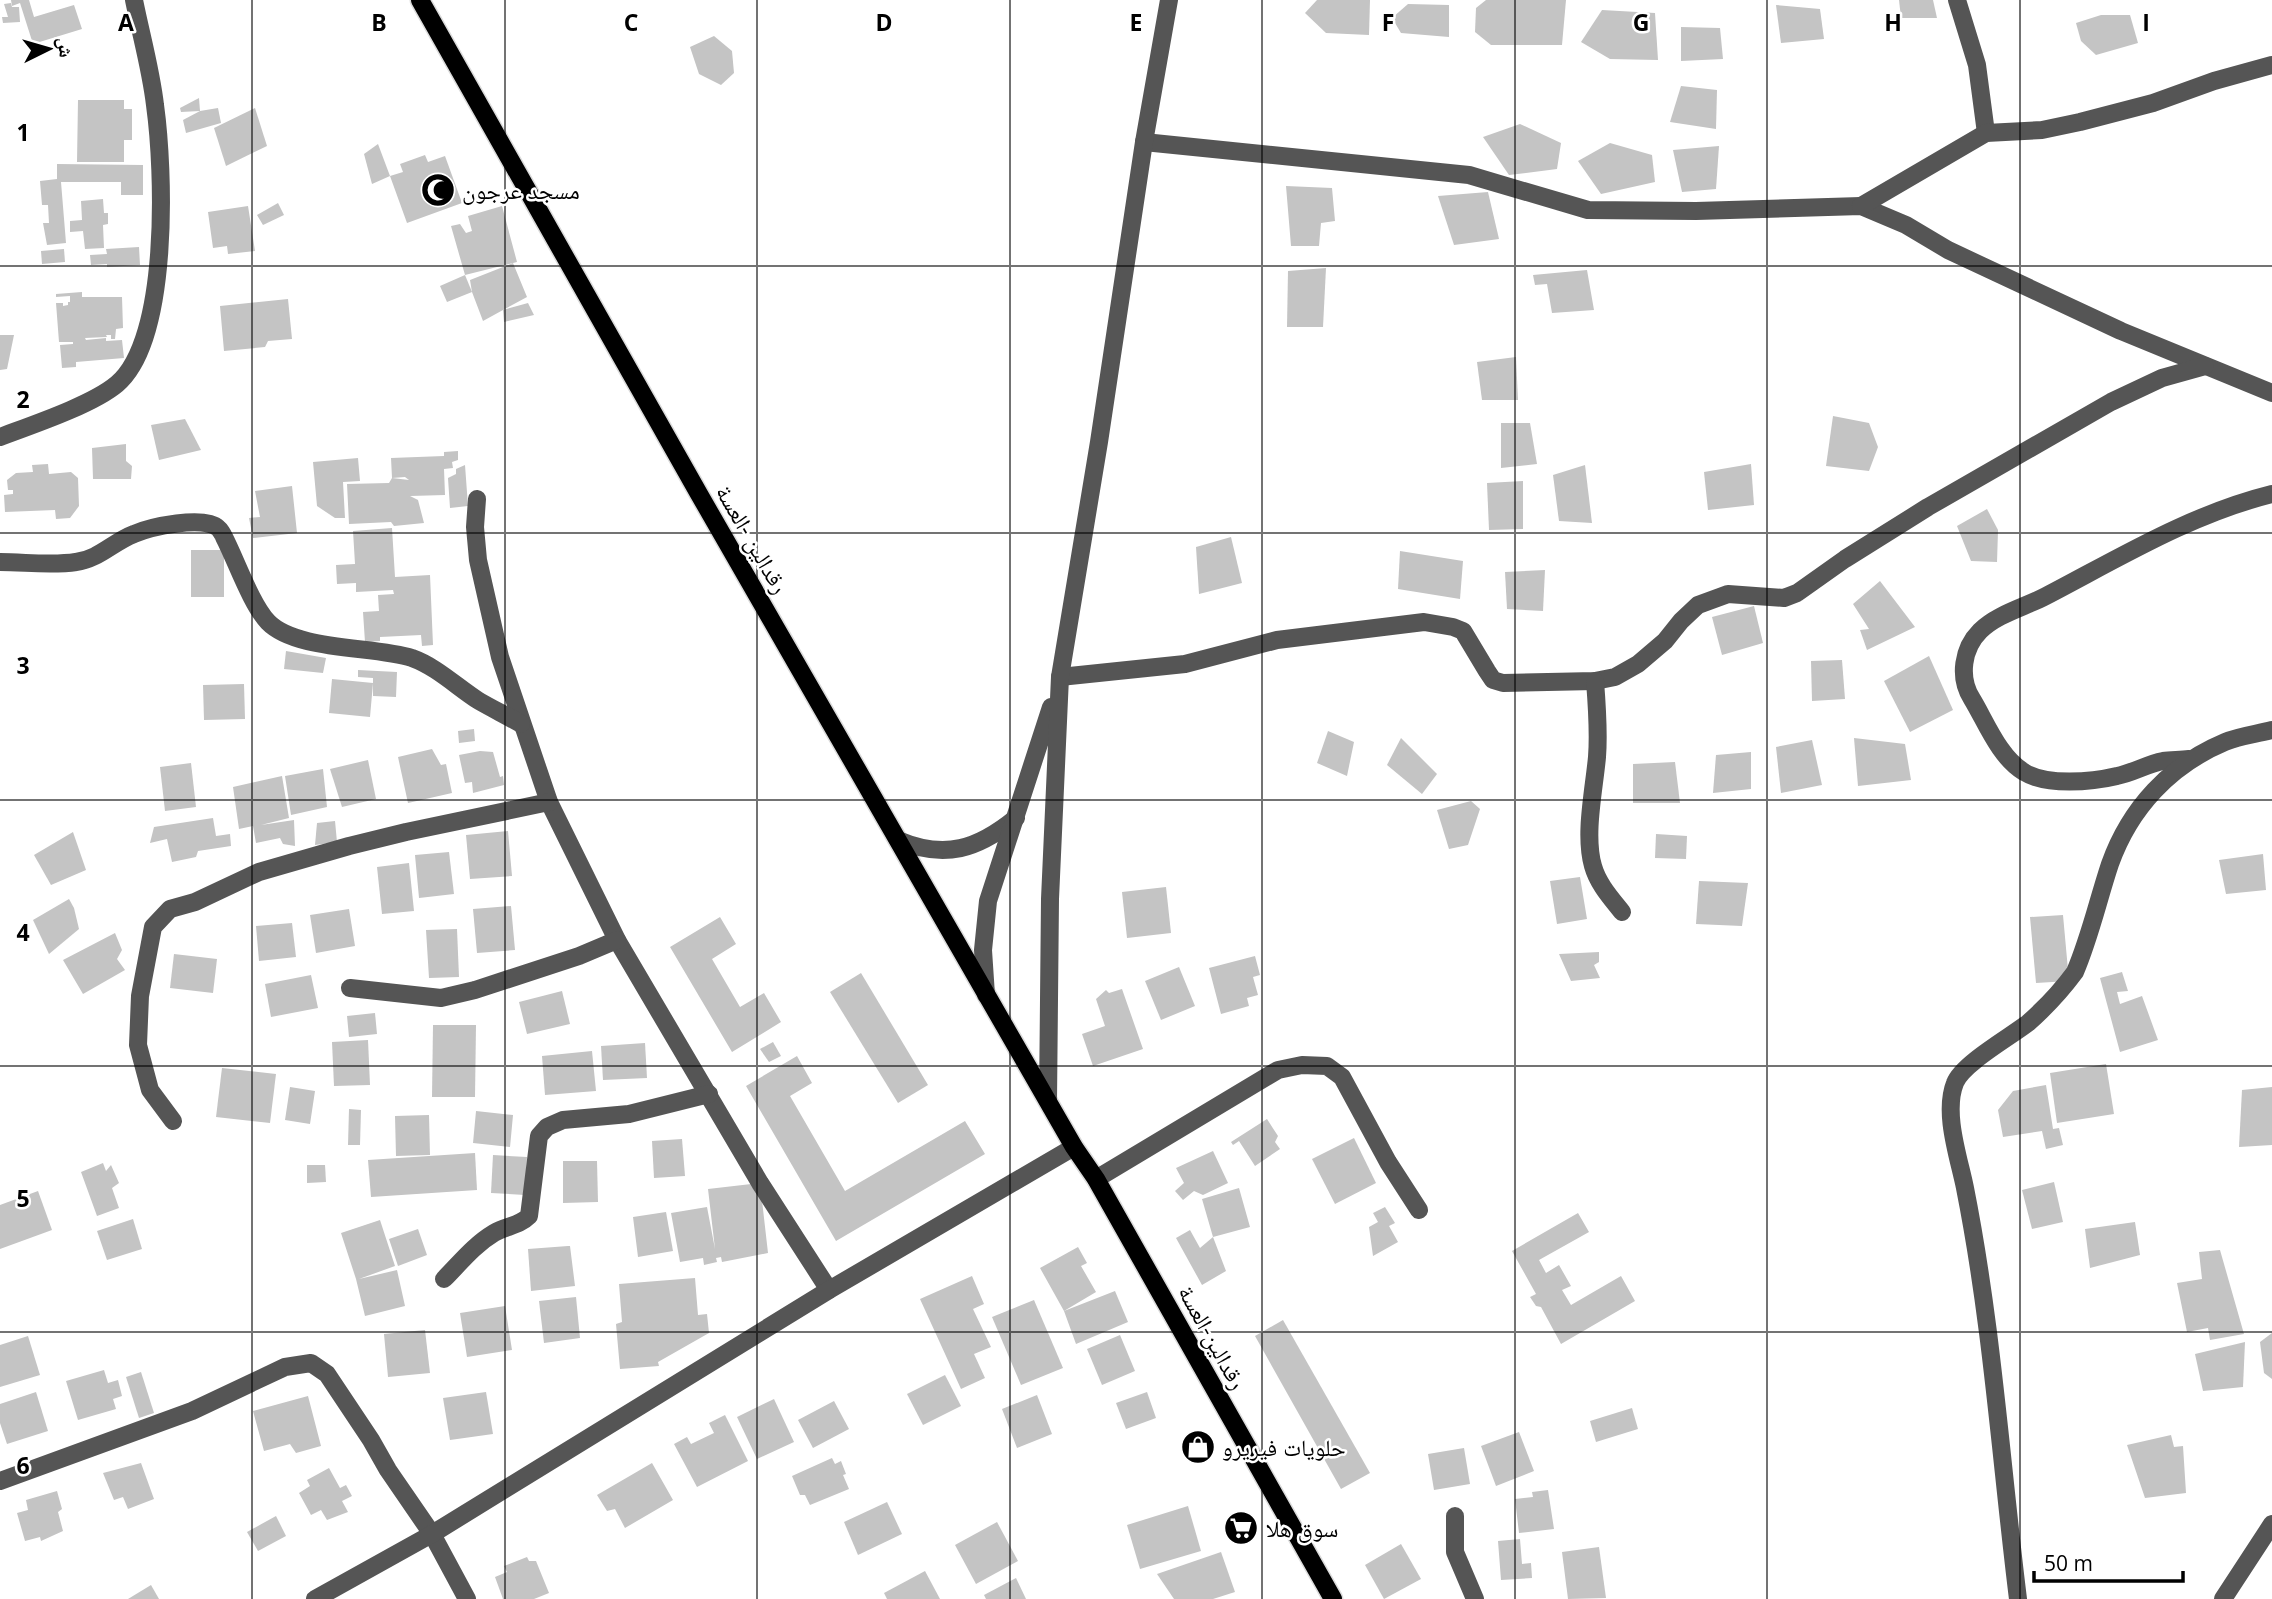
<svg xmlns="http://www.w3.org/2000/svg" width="2272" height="1599" viewBox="0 0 2272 1599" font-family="'Open Sans','Noto Naskh Arabic',sans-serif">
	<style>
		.building { fill: #c4c4c4 }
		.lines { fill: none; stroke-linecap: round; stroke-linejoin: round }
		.major-casing { stroke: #dbdbdb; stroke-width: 21 }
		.minor { stroke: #555; stroke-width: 18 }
		.major { stroke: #000; stroke-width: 18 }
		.grid { fill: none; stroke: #000; stroke-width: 2; stroke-opacity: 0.55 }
		.labels { text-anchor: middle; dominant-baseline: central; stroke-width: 5; stroke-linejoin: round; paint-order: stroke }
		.poi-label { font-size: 23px; fill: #000; stroke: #fff; text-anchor: start }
		.street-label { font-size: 23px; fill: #000; stroke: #fff }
		.grid-label { font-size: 23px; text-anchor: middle; font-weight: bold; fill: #000; stroke: #fff; stroke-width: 5; stroke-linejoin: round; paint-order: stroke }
	</style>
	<rect width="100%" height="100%" fill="#fff"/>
	<!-- building -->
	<g class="building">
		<path d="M11,0H29L34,17L74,5L82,29L33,44L20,3L12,6Z"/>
		<path d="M1317,0H1370L1369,35L1326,33L1305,13Z"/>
		<path d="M1486,0H1566L1562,45H1491L1475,32L1476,8Z"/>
		<path d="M1899,0H1933L1937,18H1901Z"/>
		<path d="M11,3L12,7H19L20,22L3,23L2,17H8L4,4Z"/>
		<path d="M1408,4L1449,5V37L1401,33L1392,18Z"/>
		<path d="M1776,5L1820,9L1824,39L1781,43Z"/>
		<path d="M1602,10L1655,13L1658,60L1610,59L1581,42Z"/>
		<path d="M2101,15H2130L2138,43L2096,55L2081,41L2076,23Z"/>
		<path d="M1681,27L1720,28L1723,59L1681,61Z"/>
		<path d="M714,36L732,51L734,73L721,85L699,74L690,47Z"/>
		<path d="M1681,86L1717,90L1716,129L1670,122Z"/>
		<path d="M199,98L200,111L181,112L180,108Z"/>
		<path d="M78,100H124V109H132V140H124V162H77Z"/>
		<path d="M218,108L221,123L186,133L183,120L200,111Z"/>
		<path d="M255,108L267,146L226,166L214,128Z"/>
		<path d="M1520,124L1561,143L1557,169L1509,175L1483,137Z"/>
		<path d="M1610,143L1652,155L1655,182L1601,194L1578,161Z"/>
		<path d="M378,144L390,176L372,184L364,154Z"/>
		<path d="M1719,146L1716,189L1682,192L1673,150Z"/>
		<path d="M425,155L428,162L445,156L462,203L407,223L390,176L403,172L400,164Z"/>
		<path d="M57,164L143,165V195H121V182H61L66,243L47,245L43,223H49L48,205H42L40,181L57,179Z"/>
		<path d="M1286,186L1332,188L1335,221L1321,223L1319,246H1291Z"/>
		<path d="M1488,192L1499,239L1454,245L1438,196Z"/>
		<path d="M103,199L104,213H108V224L103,225L104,248L85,249L83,231L70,232V221L82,220L81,201Z"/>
		<path d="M278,203L284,215L263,225L257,215Z"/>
		<path d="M248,206L255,251L228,254L227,246L213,248L208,212Z"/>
		<path d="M502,206L517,262L465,275L451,226L460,224L466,233L472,231L468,216Z"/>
		<path d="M139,247L140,265L107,267V264L91,265L90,255L107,254L106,249Z"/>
		<path d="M64,249L65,262L42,264L41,251Z"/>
		<path d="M513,263L527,297L503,310L528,303L534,315L504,322L503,310L483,321L472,292L470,280Z"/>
		<path d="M1326,268L1323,327H1287L1288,271Z"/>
		<path d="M1587,270L1594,310L1552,313L1547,284L1535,285L1533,275Z"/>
		<path d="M465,275L472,292L447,302L440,286Z"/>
		<path d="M82,292V297H122L123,328L116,329L115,339H111V335H106L107,337L85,338L86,340L106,338V341L122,340L124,358L76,362V367L62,368L60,345L73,344V342H59L56,303H63V306L68,305V302H70V296L56,297V294Z"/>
		<path d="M288,299L292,339L268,341L265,347L224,351L220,306Z"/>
		<path d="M0,335H14L7,369L0,370Z"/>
		<path d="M1516,357L1518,400H1482L1477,362Z"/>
		<path d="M1833,416L1869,423L1878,447L1869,471L1826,466Z"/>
		<path d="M185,419L201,450L159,460L151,425Z"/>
		<path d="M1501,423H1530L1537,464L1501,468Z"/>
		<path d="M126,444V461L132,466L131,479H93L92,448Z"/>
		<path d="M458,451V460L452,462L453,468L444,469L445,495L410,496L418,500L424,523L394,526L391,522L349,524L347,484L389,483L392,478L409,480L405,477L392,478L391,458L444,456V452Z"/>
		<path d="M358,458L360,481L343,482L345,518H335L317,506L313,462Z"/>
		<path d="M48,464L49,474L71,472L78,478L79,506L70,518L56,519L55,510L5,512L4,495L13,494V490H8L7,480L16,473L33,472L32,465Z"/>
		<path d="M1751,464L1754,505L1708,510L1704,472Z"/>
		<path d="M465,465L468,506L450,508L448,478L456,474V469Z"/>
		<path d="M1585,465L1592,523L1559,521L1553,475Z"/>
		<path d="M1523,481V529L1489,530L1487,483Z"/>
		<path d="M292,486L297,533L253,538L249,518L260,517L255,491Z"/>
		<path d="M1987,509L1998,530L1997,562L1971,561L1957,526Z"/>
		<path d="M392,528L395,577L430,575L433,645L422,646L421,635L380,637V641L365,642L363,612L379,611L378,595L394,594L393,590L356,592V583L337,584L336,565L355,564L353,531Z"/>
		<path d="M1231,537L1242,583L1199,594L1196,547Z"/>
		<rect x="191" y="550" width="33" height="47"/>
		<path d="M1400,551L1463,561L1460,599L1398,589Z"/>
		<path d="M1545,570L1543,611L1507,609L1505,572Z"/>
		<path d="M1880,581L1915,627L1867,650L1860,630L1869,629L1853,604Z"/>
		<path d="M1754,606L1763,643L1722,655L1712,617Z"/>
		<path d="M286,651L326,658L323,673L284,669Z"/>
		<path d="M1929,656L1953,710L1910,732L1884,681Z"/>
		<path d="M1842,660L1845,699L1812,701L1811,661Z"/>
		<path d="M358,670L397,672L396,697L373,696V678L358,677Z"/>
		<path d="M332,679L373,683L370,717L329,713Z"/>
		<path d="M244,684L245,719L204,720L203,685Z"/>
		<path d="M474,729L475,741L459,743L458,731Z"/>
		<path d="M1328,731L1354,742L1347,776L1317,763Z"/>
		<path d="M1401,738L1437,774L1422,794L1387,765Z"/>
		<path d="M1854,738L1905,744L1911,780L1858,786Z"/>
		<path d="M1812,740L1822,785L1781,793L1776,747Z"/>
		<path d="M432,749L441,765L446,764L452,793L408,803L398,757Z"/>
		<path d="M480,751L493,752L500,777L503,776L504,785L473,793L472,782L465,783L459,755Z"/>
		<path d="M1751,752V789L1713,793L1716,755Z"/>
		<path d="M368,760L376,799L342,807L330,769Z"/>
		<path d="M1675,762L1680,803H1633V764Z"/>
		<path d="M191,763L196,807L165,811L160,767Z"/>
		<path d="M323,769L327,807L291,815L285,776Z"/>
		<path d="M282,776L289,818L261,825L294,820L295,846L283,844L280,838L256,843L253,826L239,829L233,787Z"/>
		<path d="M1471,801L1480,809L1468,845L1449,849L1437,810Z"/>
		<path d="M213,818L216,836L230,834L231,846L198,851L196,857L172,862L167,839L150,843L154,827Z"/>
		<path d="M335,821L337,842L315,845L317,823Z"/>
		<path d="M508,831L512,876L470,879L466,835Z"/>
		<path d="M73,832L86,870L51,885L34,855Z"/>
		<path d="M1656,834L1687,836L1686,859L1655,858Z"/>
		<path d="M449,852L454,894L419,898L415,855Z"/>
		<path d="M2263,854L2266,890L2226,894L2219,860Z"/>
		<path d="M409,863L414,911L382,914L377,867Z"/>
		<path d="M1580,877L1587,919L1557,924L1550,881Z"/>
		<path d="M1699,881L1748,883L1742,926L1696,924Z"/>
		<path d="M1166,887L1171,933L1127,938L1122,892Z"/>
		<path d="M69,899L74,908L79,929L49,954L33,920Z"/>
		<path d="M511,906L515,950L477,953L473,909Z"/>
		<path d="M349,909L355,946L316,953L310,915Z"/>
		<path d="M2063,915L2069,981L2036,983L2030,917Z"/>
		<path d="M720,917L736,944L712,959L740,1007L764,993L781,1022L732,1052L670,947Z"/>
		<path d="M292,923L296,957L259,961L256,926Z"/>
		<path d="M457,929L459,977L429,978L426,930Z"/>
		<path d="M115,933L122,950L117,959L125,970L83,994L63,960Z"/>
		<path d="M1599,952V962L1594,965L1600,978L1571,981L1559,954Z"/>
		<path d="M174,954L217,959L213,993L170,988Z"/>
		<path d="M1255,956L1260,975L1253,977L1258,995L1247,998L1249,1006L1221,1014L1209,968Z"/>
		<path d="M1179,967L1195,1006L1161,1020L1145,981Z"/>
		<path d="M2122,972L2128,991L2117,992L2120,1004L2142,996L2158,1040L2120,1052L2100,978Z"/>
		<path d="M861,973L928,1085L898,1103L830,992Z"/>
		<path d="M311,975L318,1008L271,1017L265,984Z"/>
		<path d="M1122,989L1143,1049L1093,1066L1082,1034L1105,1026L1096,999L1106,990L1109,993Z"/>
		<path d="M562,991L570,1024L527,1034L519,1002Z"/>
		<path d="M375,1013L377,1034L349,1037L347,1016Z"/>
		<path d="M433,1025H476L475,1097H432Z"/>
		<path d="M368,1040L370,1085L334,1086L332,1042Z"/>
		<path d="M773,1042L781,1056L769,1062L760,1049Z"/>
		<path d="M645,1043L647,1078L603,1080L601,1046Z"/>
		<path d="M592,1051L596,1091L545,1095L542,1056Z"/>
		<path d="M797,1056L812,1083L790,1096L845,1191L965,1121L985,1154L836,1241L746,1086Z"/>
		<path d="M2106,1064L2114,1114L2057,1123L2050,1073Z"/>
		<path d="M222,1068L276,1074L270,1123L216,1117Z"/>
		<path d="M2046,1085L2053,1129L2059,1128L2063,1145L2046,1149L2042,1131L2003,1137L1998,1110L2013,1091Z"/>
		<path d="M290,1087L315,1091L310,1124L285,1120Z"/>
		<path d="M2272,1087V1145L2239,1147L2242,1090Z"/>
		<path d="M349,1109L361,1110L360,1145H348Z"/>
		<path d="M476,1111L513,1115L510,1147L473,1143Z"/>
		<path d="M429,1115L430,1155L396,1156L395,1116Z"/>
		<path d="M1267,1119L1278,1136L1275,1142L1280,1149L1255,1166L1239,1141L1233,1145L1231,1142Z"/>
		<path d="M1354,1138L1376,1183L1335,1204L1312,1159Z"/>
		<path d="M682,1139L685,1176L654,1178L652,1141Z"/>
		<path d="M1213,1151L1228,1183L1203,1195L1194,1191L1183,1200L1175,1191L1184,1183L1176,1168Z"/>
		<path d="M475,1153L477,1190L371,1197L368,1160Z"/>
		<path d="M493,1155L527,1157L525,1195L491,1193Z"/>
		<path d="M563,1161H597L598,1202L563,1203Z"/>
		<path d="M103,1163L106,1171L111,1165L119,1183L112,1188L119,1208L97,1216L81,1172Z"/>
		<path d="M307,1165H325L326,1182L307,1183Z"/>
		<path d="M2054,1182L2063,1222L2032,1229L2022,1190Z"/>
		<path d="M760,1183L768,1253L722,1262L721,1257L716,1258L717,1262L704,1265L703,1258L680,1262L671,1213L707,1207L715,1249L708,1189Z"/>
		<path d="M1239,1188L1250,1227L1213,1237L1226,1271L1202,1285L1176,1238L1190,1230L1200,1248L1213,1237L1202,1199Z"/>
		<path d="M38,1191L52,1230L0,1249V1205Z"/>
		<path d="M1385,1207L1395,1223L1389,1226L1398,1242L1373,1256L1369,1227L1378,1222L1373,1213Z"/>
		<path d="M666,1212L673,1251L638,1257L633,1217Z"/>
		<path d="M1578,1213L1589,1232L1539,1260L1546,1273L1559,1265L1571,1286L1562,1290L1571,1305L1621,1276L1635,1301L1561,1344L1541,1307L1536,1306L1530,1297L1536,1294L1512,1251Z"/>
		<path d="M133,1219L142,1249L107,1260L97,1231Z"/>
		<path d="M380,1220L395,1266L359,1279L397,1270L405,1306L365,1316L356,1279L341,1233Z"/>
		<path d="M2135,1222L2140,1255L2090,1268L2085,1229Z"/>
		<path d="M418,1229L427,1255L398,1266L389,1239Z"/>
		<path d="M568,1246H570L575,1286L531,1291L528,1249Z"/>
		<path d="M1078,1247L1087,1263L1081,1266L1096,1292L1064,1311L1115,1291L1128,1322L1076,1344L1064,1311L1040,1268Z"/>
		<path d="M2220,1250L2244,1334L2210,1340L2208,1328L2187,1332L2177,1283L2202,1279L2199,1252Z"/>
		<path d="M972,1276L984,1304L973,1309L991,1347L974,1354L985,1378L961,1389L920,1299Z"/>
		<path d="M695,1278L698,1315L707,1314L709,1333L658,1362L659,1366L620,1369L616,1324L622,1322L619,1284Z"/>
		<path d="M576,1297L580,1338L544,1343L539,1301Z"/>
		<path d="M1034,1300L1063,1368L1021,1385L992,1317Z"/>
		<path d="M505,1306L512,1350L467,1357L460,1313Z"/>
		<path d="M1283,1320L1370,1473L1341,1489L1255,1336Z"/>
		<path d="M425,1330L430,1373L388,1377L384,1334Z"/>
		<path d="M2272,1333V1379L2264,1373L2260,1342Z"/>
		<path d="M1120,1335L1135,1371L1102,1385L1087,1349Z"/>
		<path d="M28,1336L40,1375L0,1387V1345Z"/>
		<path d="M2245,1342L2243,1387L2203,1391L2195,1354Z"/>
		<path d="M104,1370L108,1383L118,1380L122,1396L113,1399L116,1409L78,1420L66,1381Z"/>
		<path d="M141,1372L154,1413L139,1418L126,1377Z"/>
		<path d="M945,1375L961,1406L923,1425L907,1394Z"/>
		<path d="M36,1392L48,1431L7,1444L0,1423V1404Z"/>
		<path d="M486,1392L493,1434L450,1440L443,1398Z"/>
		<path d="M1147,1392L1156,1418L1126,1429L1116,1403Z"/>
		<path d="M1037,1395L1052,1434L1017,1448L1002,1409Z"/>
		<path d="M308,1396L321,1446L296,1453L290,1444L264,1451L253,1411Z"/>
		<path d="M774,1399L794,1442L757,1459L737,1417Z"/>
		<path d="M834,1401L849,1429L813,1448L798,1420Z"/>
		<path d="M1632,1408L1638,1429L1596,1442L1590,1421Z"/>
		<path d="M725,1415L748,1461L697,1487L674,1444L687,1437L691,1444L714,1433L709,1423Z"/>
		<path d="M1519,1432L1534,1471L1496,1486L1481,1446Z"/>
		<path d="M2171,1435L2174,1447L2183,1446L2186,1493L2145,1498L2127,1445Z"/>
		<path d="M1464,1448L1470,1484L1434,1490L1428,1454Z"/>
		<path d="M832,1458L835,1464L841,1461L846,1474L843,1475L849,1489L810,1505L805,1495H800L792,1476Z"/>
		<path d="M141,1463L154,1499L128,1509L123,1497L114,1500L103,1473Z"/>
		<path d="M652,1463L673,1500L625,1528L615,1509L607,1511L597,1495Z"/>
		<path d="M329,1468L340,1488L346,1485L352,1496L342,1501L348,1512L327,1520L321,1510L311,1515L299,1493L310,1486L307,1480Z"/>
		<path d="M1548,1490L1554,1529L1519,1533L1515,1499L1533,1497L1532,1492Z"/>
		<path d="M57,1491L62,1509L58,1512L63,1531L41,1541L40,1537L25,1541L17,1513L28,1510L26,1500Z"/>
		<path d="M887,1502L902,1534L858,1555L844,1522Z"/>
		<path d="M1188,1506L1201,1551L1140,1569L1127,1525Z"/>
		<path d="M276,1516L286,1536L258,1551L247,1532Z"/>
		<path d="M997,1522L1018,1561L976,1584L955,1545Z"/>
		<path d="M1520,1539L1522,1564L1531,1563L1532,1578L1501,1580L1498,1541Z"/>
		<path d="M1401,1544L1421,1579L1384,1599L1365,1565Z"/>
		<path d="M1599,1547L1606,1598L1568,1599L1562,1552Z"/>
		<path d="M1221,1552L1235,1592L1213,1599H1174L1157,1574Z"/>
		<path d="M527,1557L529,1561H536L549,1593L534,1599H503L495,1577L507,1572L504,1566Z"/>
		<path d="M925,1571L940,1599H887L884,1593Z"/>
		<path d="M1016,1578L1026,1599H986L984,1595Z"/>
		<path d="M151,1585L159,1599H128Z"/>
	</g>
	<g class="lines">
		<!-- major casing -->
		<g class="major-casing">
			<path id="major" d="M420,0L699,494L1074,1147L1096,1179L1333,1599"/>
		</g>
		<!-- minor -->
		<g class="minor">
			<path d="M1957,0L1977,65L1986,133"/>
			<path d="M1144,142L1469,175L1588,210L1696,211L1861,206L1906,225L1948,250L2121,331L2272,393"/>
			<path d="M1861,206L1986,133L2042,130L2080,122L2153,103L2214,81L2272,65"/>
			<path d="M0,437C32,425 92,405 117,384C170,339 164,170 155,105C151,70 141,35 134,0"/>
			<path d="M477,499L475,527L478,560L500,657L549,802L617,940L760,1183L829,1290"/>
			<path d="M0,562C25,562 52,566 76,562C99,559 113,542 134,534C150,527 204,515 218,528C219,528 224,536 224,537C236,560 251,604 268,622C296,651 375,646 412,658C437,667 457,687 479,701C493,709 507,716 521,724"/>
			<path d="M1060,677L1185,664L1277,640L1424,622L1453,627L1463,631L1487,671L1493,680L1503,683L1595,681L1615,677L1638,664L1665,641L1681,621L1698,605L1728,594L1784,598L1797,593L1845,559L1928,507L2111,402L2162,378L2205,366"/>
			<path d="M1595,681C1597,706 1599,732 1597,757C1594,790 1584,835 1593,866C1598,884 1611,898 1622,912"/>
			<path d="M2189,759C2180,760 2171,760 2163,761C2147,764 2133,773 2117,776C2092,782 2046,786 2024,772C1999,757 1986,722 1972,699C1958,677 1963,648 1980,631C1997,614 2025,607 2046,596C2119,558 2191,514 2272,494"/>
			<path d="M898,840C945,860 978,849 1016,818"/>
			<path d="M350,988L441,998L475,990L579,956L617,940"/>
			<path d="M986,995L983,950L988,901L1051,707"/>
			<path d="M1048,1101L1050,899L1060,677L1099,442L1144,142L1169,0"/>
			<path d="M173,1121L150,1090L138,1045L140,996L153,927L170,909L195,902L259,872L349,846L406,832L549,802"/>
			<path d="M1096,1179L1278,1070L1302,1065L1327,1066L1342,1077L1388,1162L1419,1210"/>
			<path d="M444,1279C460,1263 474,1245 494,1233C506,1226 519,1226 529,1216L539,1136L547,1127L563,1120L629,1114L709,1094"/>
			<path d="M0,1481L192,1411L285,1367L311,1363L327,1374L371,1440L388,1470L432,1534L467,1599"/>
			<path d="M1455,1516V1552L1475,1599"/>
			<path d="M315,1599L432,1534L829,1290L1074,1147"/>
			<path d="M2018,1599C2001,1462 1992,1324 1965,1188C1959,1158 1943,1113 1955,1083C1962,1064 2010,1037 2028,1023C2045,1008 2061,991 2075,972C2090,937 2098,900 2110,864C2130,808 2170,765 2225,742C2239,736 2257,734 2272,730"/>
			<path d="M2223,1599L2272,1524"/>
		</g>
		<!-- major -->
		<use href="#major" class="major"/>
	</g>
	<!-- grid -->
	<path class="grid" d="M252,0V1599M505,0V1599M757,0V1599M1010,0V1599M1262,0V1599M1515,0V1599M1767,0V1599M2020,0V1599M0,266H2272M0,533H2272M0,800H2272M0,1066H2272M0,1332H2272"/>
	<!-- icons -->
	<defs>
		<g id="mosque-disc" transform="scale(1.75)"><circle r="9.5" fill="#000" stroke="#fff"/><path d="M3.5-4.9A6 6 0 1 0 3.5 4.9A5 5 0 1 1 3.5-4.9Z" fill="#fff"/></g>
		<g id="shop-disc" transform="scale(1.75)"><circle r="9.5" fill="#000" stroke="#fff"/><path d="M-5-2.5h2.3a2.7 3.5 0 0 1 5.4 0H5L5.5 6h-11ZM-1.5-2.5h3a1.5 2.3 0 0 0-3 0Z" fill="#fff"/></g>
		<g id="supermarket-disc" transform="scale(1.75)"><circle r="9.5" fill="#000" stroke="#fff"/><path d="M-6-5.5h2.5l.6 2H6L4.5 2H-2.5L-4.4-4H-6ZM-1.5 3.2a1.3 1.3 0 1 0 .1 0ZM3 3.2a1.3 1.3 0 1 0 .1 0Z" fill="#fff"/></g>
	</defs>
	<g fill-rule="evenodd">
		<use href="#mosque-disc" x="438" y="190"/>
		<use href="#shop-disc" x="1198" y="1447"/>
		<use href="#supermarket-disc" x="1241" y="1528"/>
	</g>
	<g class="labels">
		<!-- poi labels -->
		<g class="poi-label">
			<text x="462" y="190">مسجد عرجون</text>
			<text x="1222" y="1447">حلويات فيريرو</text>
			<text x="1266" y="1528">سوق هلا</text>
		</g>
		<!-- street labels -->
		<g class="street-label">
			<text transform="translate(753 539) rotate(60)">رقدالين -العسة</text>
			<text transform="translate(1213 1337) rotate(61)">رقدالين-العسة</text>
		</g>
	</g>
	<g class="grid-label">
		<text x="126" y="31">A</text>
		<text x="379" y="31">B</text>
		<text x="631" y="31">C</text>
		<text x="884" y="31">D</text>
		<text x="1136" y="31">E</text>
		<text x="1388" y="31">F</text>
		<text x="1641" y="31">G</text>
		<text x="1893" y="31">H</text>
		<text x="2146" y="31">I</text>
		<text x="23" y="141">1</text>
		<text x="23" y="408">2</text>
		<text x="23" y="674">3</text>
		<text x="23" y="941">4</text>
		<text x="23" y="1207">5</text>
		<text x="23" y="1474">6</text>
	</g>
	<!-- north arrow -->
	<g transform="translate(49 49) rotate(85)" stroke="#ffffff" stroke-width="5" paint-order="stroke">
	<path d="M0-5L12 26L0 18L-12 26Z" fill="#000000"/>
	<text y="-10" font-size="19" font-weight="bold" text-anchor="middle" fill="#000000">ش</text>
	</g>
	<!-- scale -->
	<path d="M2034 1571v10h149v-10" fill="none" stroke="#000000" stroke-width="3.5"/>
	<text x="2044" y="1571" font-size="21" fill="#000000" stroke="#ffffff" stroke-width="5" paint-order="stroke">50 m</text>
</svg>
